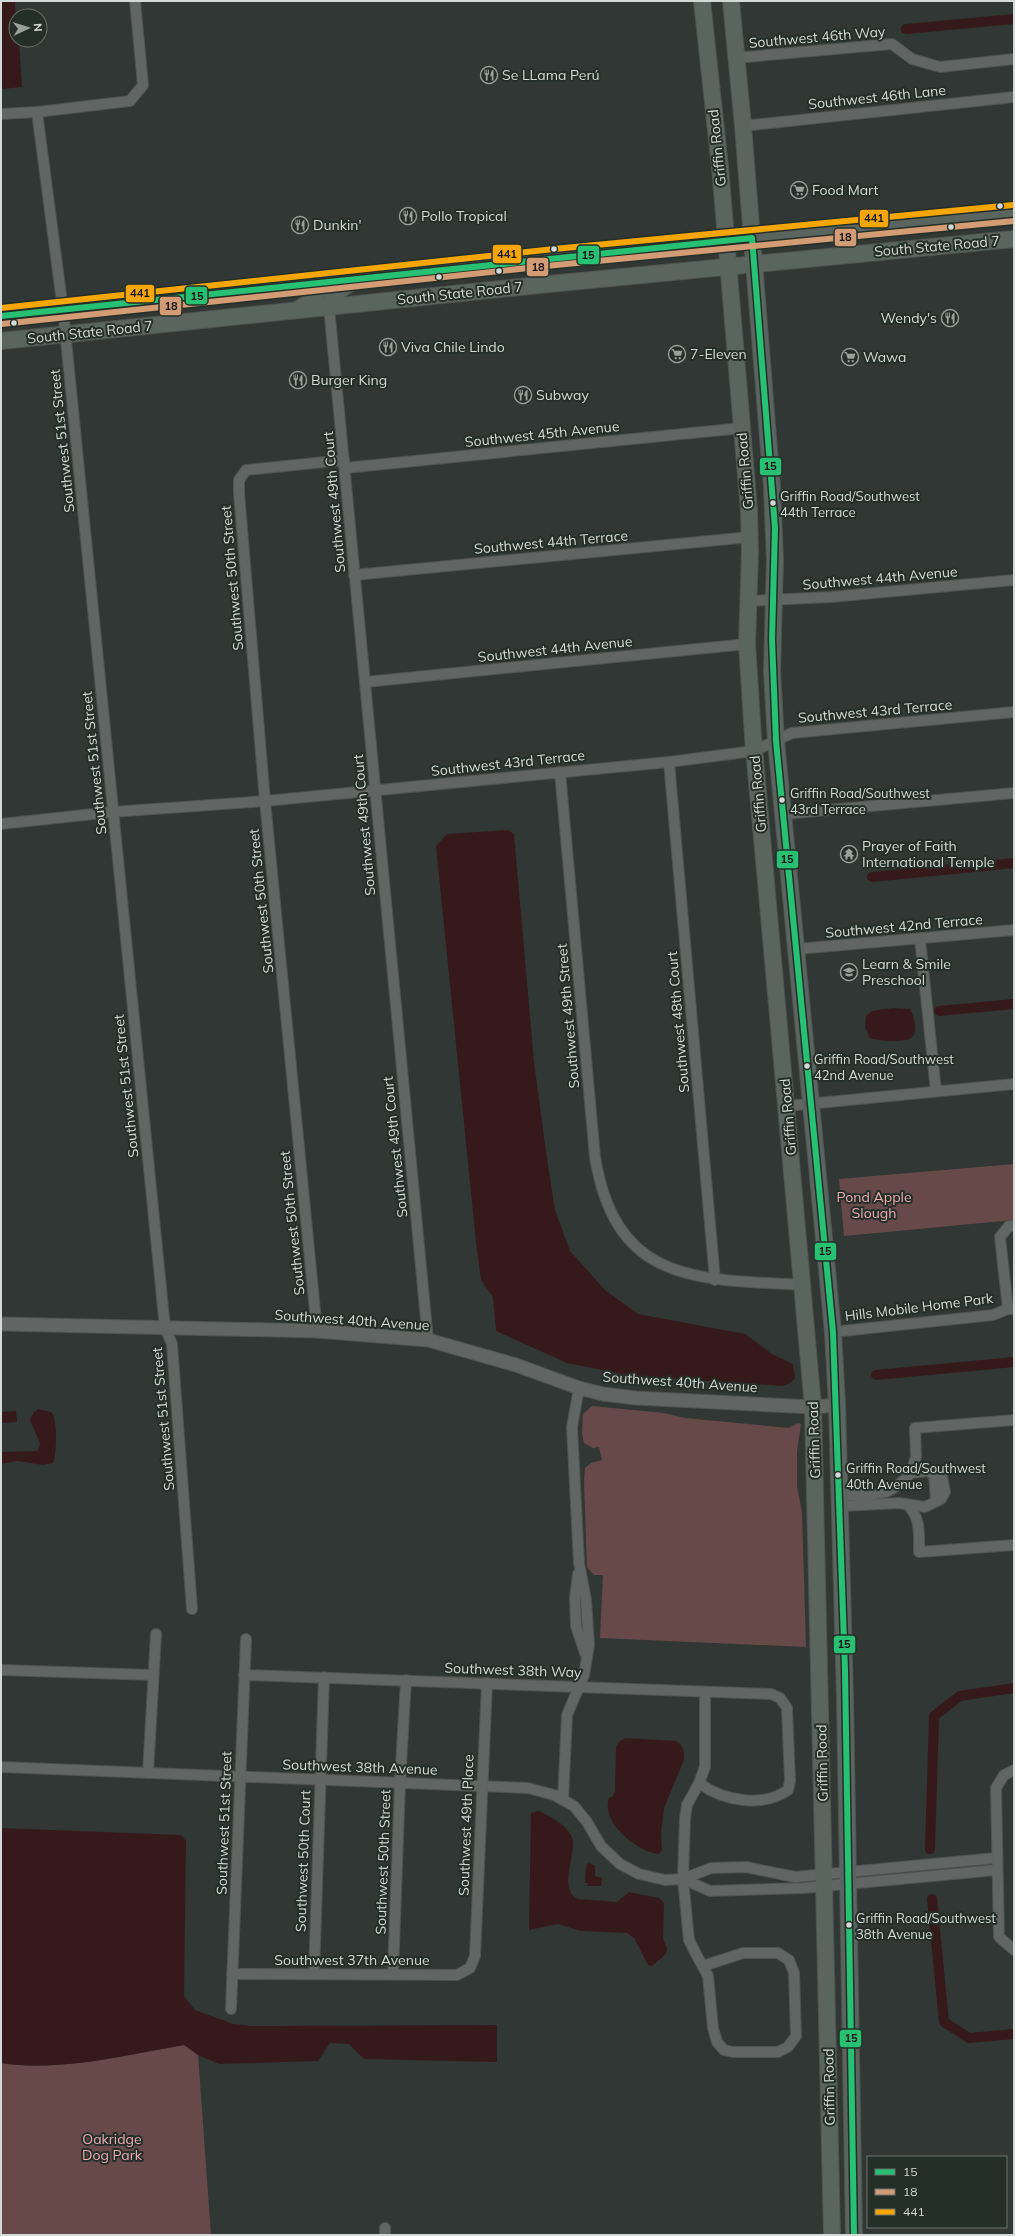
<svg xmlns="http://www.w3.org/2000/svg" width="1015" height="2236" viewBox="0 0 1015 2236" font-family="Mulish,sans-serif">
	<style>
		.green { fill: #67494a }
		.water { fill: #361a1b }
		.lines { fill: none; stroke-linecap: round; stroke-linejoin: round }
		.canal { stroke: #361a1b; stroke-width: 10 }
		.minor-casing { stroke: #4e5350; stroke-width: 12 }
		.tertiary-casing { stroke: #4e5350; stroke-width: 15 }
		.primary-casing { stroke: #4e5350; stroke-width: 18 }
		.minor { stroke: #616563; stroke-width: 10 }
		.tertiary { stroke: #616563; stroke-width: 13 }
		.primary { stroke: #5b655f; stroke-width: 16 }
		.bus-1-casing { stroke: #252f29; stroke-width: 9 }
		.bus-2-casing { stroke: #252f29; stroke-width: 9 }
		.bus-3-casing { stroke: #252f29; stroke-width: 9 }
		.bus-1 { stroke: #26c172; stroke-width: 6 }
		.bus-2 { stroke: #d39c74; stroke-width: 6 }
		.bus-3 { stroke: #f7a600; stroke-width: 6 }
		.bus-dot { fill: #d3d9d6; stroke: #252f29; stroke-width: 1.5 }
		.labels { text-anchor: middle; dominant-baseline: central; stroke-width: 4; stroke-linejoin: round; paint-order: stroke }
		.bus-label { font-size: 13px; fill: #d3d9d6; stroke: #252f29; text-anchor: start }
		.street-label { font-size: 14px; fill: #d3d9d6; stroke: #252f29 }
		.poi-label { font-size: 14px; fill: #d3d9d6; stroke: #252f29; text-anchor: start }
		.park-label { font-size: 14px; fill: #f0abac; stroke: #252f29 }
		.line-badge { stroke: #252f29; stroke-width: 1.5 }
		.pale-badge-label { font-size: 11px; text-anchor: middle; font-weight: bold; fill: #111 }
	</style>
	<rect width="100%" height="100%" fill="#313734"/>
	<!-- green -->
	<g class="green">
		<path d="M1014,1164V1220L844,1236L839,1179Z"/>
		<path d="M592,1406L664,1413L685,1418L789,1428L798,1423L801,1424L797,1452V1486L802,1512L806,1647L600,1638L603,1575H594L587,1567L584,1482L585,1468L591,1463L602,1460L599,1447L593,1448L584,1443L582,1434L583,1414Z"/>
		<path d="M185,2045L198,2055L211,2235H1V2063C61,2072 125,2055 185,2045Z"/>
	</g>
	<!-- water -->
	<g class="water">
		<path d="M1,1H15L16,40H19L22,87L1,89Z"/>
		<path d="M508,830L514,834L534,1062L546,1152L555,1210L570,1251L605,1290L638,1314L745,1334L772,1354L793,1364L795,1378L790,1383L783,1386L632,1376L567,1363L496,1331L493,1297L481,1280L476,1242L436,846L447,834Z"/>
		<path d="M893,1008L910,1009C914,1016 919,1033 911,1038C904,1043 878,1041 870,1038L865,1027L866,1016L872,1011Z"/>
		<path d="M38,1409L51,1412C58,1418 57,1455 53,1463L43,1465L18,1461L1,1464V1452L38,1451L40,1443L30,1420L34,1412Z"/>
		<path d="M16,1411L17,1422L1,1423V1412Z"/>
		<path d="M625,1738L676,1741C684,1745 684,1751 684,1760L664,1808L661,1833L662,1850L659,1854C638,1853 600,1822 609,1798L613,1796L615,1791L616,1747L620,1741Z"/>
		<path d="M538,1811C550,1815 572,1828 573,1842C574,1858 559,1891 578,1899L617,1902L629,1892L659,1898L664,1903L663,1939L667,1948L666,1954L652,1966L648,1965L634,1938L627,1933L581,1931L558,1924L529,1930L531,1813Z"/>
		<path d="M1,1828L181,1835L186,1841L184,1996L195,2010L233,2024L251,2026L497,2025V2062L364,2059L349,2044L330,2043L318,2061L219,2064L198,2055L184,2045C125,2055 61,2072 1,2063Z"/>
		<path d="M589,1863L595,1866V1876L602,1878L601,1886H587L588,1883H585L586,1865Z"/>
	</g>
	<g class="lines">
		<!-- canal -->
		<g class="canal">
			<path d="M906,29L1014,19"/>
			<path d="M872,877L1014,863"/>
			<path d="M939,1011L1014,1004"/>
			<path d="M876,1375L1014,1362"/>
			<path d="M930,1849L934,1716L960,1696L1014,1688"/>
			<path d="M932,1899L944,2022L969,2038L1014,2034"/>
		</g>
		<!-- minor casing -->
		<g class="minor-casing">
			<g id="minor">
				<path d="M135,1L143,85L130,101L37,112L63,310L165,1328L172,1344L192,1609"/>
				<path d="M735,58L892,44L912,59L940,67L1014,59"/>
				<path d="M1,114L37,112"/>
				<path d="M743,126L1014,97"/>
				<path d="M329,307L428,1340"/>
				<path d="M345,468L742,428"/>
				<path d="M354,575L750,537"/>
				<path d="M748,601L831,597L1014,580"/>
				<path d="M365,682L747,644"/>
				<path d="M669,762L715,1280"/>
				<path d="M560,772L595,1157C616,1285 698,1279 804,1285"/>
				<path d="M784,814L1014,793"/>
				<path d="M1,824L112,812L265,801L669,762L754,751L792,733L1014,712"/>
				<path d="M920,939L936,1091"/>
				<path d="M797,949L1014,930"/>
				<path d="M787,1106L1014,1084"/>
				<path d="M1014,1226H1009L1000,1237L1008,1309H1014"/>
				<path d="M317,1331L265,801L239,493V480L246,470L344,460"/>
				<path d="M833,1332L993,1315L1008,1309"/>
				<path d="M934,1472L936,1501"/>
				<path d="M911,1473L916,1457L915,1428L1014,1420"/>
				<path d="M840,1495C874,1494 887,1500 911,1473L927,1471L942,1477L945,1492L941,1499L925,1507L899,1503L841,1506"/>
				<path d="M908,1505C921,1519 919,1534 919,1552L1014,1545"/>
				<path d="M578,1574L575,1598L576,1626L585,1653"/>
				<path d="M1,1670L153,1675"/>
				<path d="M244,1675L771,1694L780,1698L787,1708L790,1781L788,1790C763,1808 723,1801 699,1783"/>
				<path d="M1,1767L528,1788L554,1795L574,1806L587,1822L601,1846L620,1864L639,1874L665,1880L683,1879L711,1868L746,1867L795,1877L996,1858"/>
				<path d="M1014,1770L1004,1775L996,1788L999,1937L1014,1950"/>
				<path d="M148,1773L156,1634"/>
				<path d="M563,1800L567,1715L584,1675L589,1645L586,1600L579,1563L572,1427L579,1388"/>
				<path d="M683,1879L710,1891L804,1888L997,1870"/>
				<path d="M703,1966L743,1953H778L789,1960L794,1973L796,2036L788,2047L778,2052H733L724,2050L717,2042L713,2028L708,1976L696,1954L689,1940L683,1879L685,1818L687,1805L699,1783L705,1767V1692"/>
				<path d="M393,1973L400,1783L406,1680"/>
				<path d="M232,1974L457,1975L470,1968L475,1956L487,1683"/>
				<path d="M314,1974L324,1677"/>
				<path d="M231,2009L246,1639"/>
				<path d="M385,2228V2235"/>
			</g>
		</g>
		<!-- tertiary casing -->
		<g class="tertiary-casing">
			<path id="tertiary" d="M1,1324L317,1331L428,1340L516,1365L579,1388L603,1394L636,1398L813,1407L837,1405"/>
		</g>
		<!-- primary casing -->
		<g class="primary-casing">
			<g id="primary">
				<path d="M702,1L720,167L749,511L750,551L747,644L753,737L813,1407L832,2235"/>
				<path d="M731,1L743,126L772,487L775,560L772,671L776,741L833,1332L837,1405L845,1698L854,2235"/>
				<path d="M329,307C334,292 343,287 356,280"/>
				<path d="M297,310L314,299L324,281"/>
				<path d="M1,316L555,257L1014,213"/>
				<path d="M1,341L549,284L1014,239"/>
			</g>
		</g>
		<!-- minor -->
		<use href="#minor" class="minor"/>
		<!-- tertiary -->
		<use href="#tertiary" class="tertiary"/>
		<!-- primary -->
		<use href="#primary" class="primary"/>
		<!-- bus-1 casing -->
		<g class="bus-1-casing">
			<path id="bus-1" d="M1,316L752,238L775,528L772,639L776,741L833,1332L845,1670L854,2235"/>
		</g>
		<!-- bus-2 casing -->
		<g class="bus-2-casing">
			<path id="bus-2" d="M2,324L556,265L1014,221"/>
		</g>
		<!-- bus-3 casing -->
		<g class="bus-3-casing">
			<path id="bus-3" d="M1,308L554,249L1013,205"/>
		</g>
		<!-- bus-1 -->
		<use href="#bus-1" class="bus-1"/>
		<!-- bus-2 -->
		<use href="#bus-2" class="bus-2"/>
		<!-- bus-3 -->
		<use href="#bus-3" class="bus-3"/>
	</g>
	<!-- icons -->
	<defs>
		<g id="restaurant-ring" transform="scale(0.9)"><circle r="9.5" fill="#252f29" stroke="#9aa09d" stroke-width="1.5"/><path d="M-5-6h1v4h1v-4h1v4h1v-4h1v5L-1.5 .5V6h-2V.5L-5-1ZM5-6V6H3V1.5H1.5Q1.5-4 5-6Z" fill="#9aa09d"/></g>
		<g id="supermarket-ring" transform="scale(0.9)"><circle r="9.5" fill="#252f29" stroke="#9aa09d" stroke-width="1.5"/><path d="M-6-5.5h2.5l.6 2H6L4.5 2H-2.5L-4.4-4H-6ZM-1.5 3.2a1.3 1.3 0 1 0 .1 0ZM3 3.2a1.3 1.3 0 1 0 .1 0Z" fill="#9aa09d"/></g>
		<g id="temple-ring" transform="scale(0.9)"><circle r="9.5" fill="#252f29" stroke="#9aa09d" stroke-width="1.5"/><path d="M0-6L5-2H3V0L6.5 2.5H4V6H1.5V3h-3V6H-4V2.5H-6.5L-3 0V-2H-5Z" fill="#9aa09d"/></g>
		<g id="school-ring" transform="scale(0.9)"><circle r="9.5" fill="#252f29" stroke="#9aa09d" stroke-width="1.5"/><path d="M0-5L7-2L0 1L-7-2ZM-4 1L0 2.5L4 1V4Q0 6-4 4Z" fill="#9aa09d"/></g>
	</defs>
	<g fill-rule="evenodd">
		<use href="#restaurant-ring" x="489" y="75"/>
		<use href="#supermarket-ring" x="799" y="190"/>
		<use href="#restaurant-ring" x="408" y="216"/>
		<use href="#restaurant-ring" x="300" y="225"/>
		<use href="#restaurant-ring" x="950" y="318"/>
		<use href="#restaurant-ring" x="388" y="347"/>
		<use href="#supermarket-ring" x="677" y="354"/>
		<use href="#supermarket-ring" x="850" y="357"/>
		<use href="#restaurant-ring" x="298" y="380"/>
		<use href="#restaurant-ring" x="523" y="395"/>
		<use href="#temple-ring" x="849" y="854"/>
		<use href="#school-ring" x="849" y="972"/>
	</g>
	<!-- markers -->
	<g class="bus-dot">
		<circle cx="1000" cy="206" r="3.5"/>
		<circle cx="951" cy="227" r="3.5"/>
		<circle cx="554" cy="249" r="3.5"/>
		<circle cx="499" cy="271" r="3.5"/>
		<circle cx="439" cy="277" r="3.5"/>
		<circle cx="14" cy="323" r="3.5"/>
		<circle cx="773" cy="503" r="3.5"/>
		<circle cx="782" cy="800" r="3.5"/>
		<circle cx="807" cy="1066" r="3.5"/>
		<circle cx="838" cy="1475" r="3.5"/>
		<circle cx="849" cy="1925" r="3.5"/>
	</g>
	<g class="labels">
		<!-- bus labels -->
		<g class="bus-label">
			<text x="780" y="496">Griffin Road/Southwest<tspan x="780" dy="16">44th Terrace</tspan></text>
			<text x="790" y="793">Griffin Road/Southwest<tspan x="790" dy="16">43rd Terrace</tspan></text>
			<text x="814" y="1059">Griffin Road/Southwest<tspan x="814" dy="16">42nd Avenue</tspan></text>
			<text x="846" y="1468">Griffin Road/Southwest<tspan x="846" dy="16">40th Avenue</tspan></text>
			<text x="856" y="1918">Griffin Road/Southwest<tspan x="856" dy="16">38th Avenue</tspan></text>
		</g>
		<!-- street labels -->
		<g class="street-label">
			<text transform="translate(817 37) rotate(-5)">Southwest 46th Way</text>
			<text transform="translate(877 97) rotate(-6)">Southwest 46th Lane</text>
			<text transform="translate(717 148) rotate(-96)">Griffin Road</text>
			<text transform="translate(937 246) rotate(-5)">South State Road 7</text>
			<text transform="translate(460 293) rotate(-6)">South State Road 7</text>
			<text transform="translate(90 332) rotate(-6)">South State Road 7</text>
			<text transform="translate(542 434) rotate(-6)">Southwest 45th Avenue</text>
			<text transform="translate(62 441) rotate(-96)">Southwest 51st Street</text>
			<text transform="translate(745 471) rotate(-95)">Griffin Road</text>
			<text transform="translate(334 502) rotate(-95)">Southwest 49th Court</text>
			<text transform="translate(551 542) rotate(-5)">Southwest 44th Terrace</text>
			<text transform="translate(232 578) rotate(-95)">Southwest 50th Street</text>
			<text transform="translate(880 578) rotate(-5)">Southwest 44th Avenue</text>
			<text transform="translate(555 649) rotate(-6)">Southwest 44th Avenue</text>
			<text transform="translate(875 711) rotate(-5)">Southwest 43rd Terrace</text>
			<text transform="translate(94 763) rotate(-96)">Southwest 51st Street</text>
			<text transform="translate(508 763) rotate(-6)">Southwest 43rd Terrace</text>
			<text transform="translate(758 794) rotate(-95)">Griffin Road</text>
			<text transform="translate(364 825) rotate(-95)">Southwest 49th Court</text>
			<text transform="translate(261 901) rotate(-96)">Southwest 50th Street</text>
			<text transform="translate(904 926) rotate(-5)">Southwest 42nd Terrace</text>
			<text transform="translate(568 1016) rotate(-95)">Southwest 49th Street</text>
			<text transform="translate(678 1022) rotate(-95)">Southwest 48th Court</text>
			<text transform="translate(126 1086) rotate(-96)">Southwest 51st Street</text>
			<text transform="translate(788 1117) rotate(-95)">Griffin Road</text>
			<text transform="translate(395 1147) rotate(-96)">Southwest 49th Court</text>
			<text transform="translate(292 1223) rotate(-96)">Southwest 50th Street</text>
			<text transform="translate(919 1307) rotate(-7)">Hills Mobile Home Park</text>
			<text transform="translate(352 1320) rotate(4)">Southwest 40th Avenue</text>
			<text transform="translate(680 1382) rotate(4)">Southwest 40th Avenue</text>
			<text transform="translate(163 1419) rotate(-95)">Southwest 51st Street</text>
			<text transform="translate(814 1440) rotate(-92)">Griffin Road</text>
			<text transform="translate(513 1670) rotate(2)">Southwest 38th Way</text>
			<text transform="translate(822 1763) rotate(-91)">Griffin Road</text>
			<text transform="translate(360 1767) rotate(2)">Southwest 38th Avenue</text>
			<text transform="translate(224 1823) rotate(-88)">Southwest 51st Street</text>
			<text transform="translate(466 1825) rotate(-88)">Southwest 49th Place</text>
			<text transform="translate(303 1861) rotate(-88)">Southwest 50th Court</text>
			<text transform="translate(383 1862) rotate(-88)">Southwest 50th Street</text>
			<text x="352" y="1960">Southwest 37th Avenue</text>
			<text transform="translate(829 2087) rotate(-91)">Griffin Road</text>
		</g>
		<!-- poi labels -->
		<g class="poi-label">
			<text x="502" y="75">Se LLama Perú</text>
			<text x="812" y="190">Food Mart</text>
			<text x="421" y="216">Pollo Tropical</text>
			<text x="313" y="225">Dunkin'</text>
			<text x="937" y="318" text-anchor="end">Wendy's</text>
			<text x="401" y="347">Viva Chile Lindo</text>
			<text x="690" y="354">7-Eleven</text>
			<text x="863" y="357">Wawa</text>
			<text x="311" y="380">Burger King</text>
			<text x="536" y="395">Subway</text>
			<text x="862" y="846">Prayer of Faith<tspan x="862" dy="16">International Temple</tspan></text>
			<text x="862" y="964">Learn &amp; Smile<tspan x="862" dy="16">Preschool</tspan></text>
		</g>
		<!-- park labels -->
		<g class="park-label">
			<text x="874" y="1197">Pond Apple<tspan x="874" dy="16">Slough</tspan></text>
			<text x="112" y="2139">Oakridge<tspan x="112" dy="16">Dog Park</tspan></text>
		</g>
	</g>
	<g class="line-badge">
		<rect x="859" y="209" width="30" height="19" rx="4" fill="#f7a600"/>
		<rect x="834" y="228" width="23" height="19" rx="4" fill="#d39c74"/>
		<rect x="492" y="244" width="30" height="20" rx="4" fill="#f7a600"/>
		<rect x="577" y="245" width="23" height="20" rx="4" fill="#26c172"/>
		<rect x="526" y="257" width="23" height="20" rx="4" fill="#d39c74"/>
		<rect x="125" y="284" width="30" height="19" rx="4" fill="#f7a600"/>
		<rect x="185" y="286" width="23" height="19" rx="4" fill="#26c172"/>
		<rect x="159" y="296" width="23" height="20" rx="4" fill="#d39c74"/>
		<rect x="759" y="457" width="23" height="19" rx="4" fill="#26c172"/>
		<rect x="776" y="850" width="23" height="19" rx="4" fill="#26c172"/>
		<rect x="814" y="1242" width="23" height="19" rx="4" fill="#26c172"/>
		<rect x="833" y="1635" width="23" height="19" rx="4" fill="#26c172"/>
		<rect x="839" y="2029" width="23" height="19" rx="4" fill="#26c172"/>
	</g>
	<g class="pale-badge-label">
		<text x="874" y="222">441</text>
		<text x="845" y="241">18</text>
		<text x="507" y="258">441</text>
		<text x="588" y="259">15</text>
		<text x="538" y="271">18</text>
		<text x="140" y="297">441</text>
		<text x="197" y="300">15</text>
		<text x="171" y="310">18</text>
		<text x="770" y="470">15</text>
		<text x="787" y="863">15</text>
		<text x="825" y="1255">15</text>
		<text x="844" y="1648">15</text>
		<text x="851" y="2042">15</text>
	</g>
	<!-- border -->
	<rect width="1015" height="2236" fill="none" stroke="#d3d9d6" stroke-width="4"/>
	<!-- legend -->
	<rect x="867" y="2156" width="140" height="72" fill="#252f29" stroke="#6b736e"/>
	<rect x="875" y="2169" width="20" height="6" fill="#26c172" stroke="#6b736e"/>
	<text x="903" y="2176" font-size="12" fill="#d3d9d6">15</text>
	<rect x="875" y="2189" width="20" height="6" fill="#d39c74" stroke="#6b736e"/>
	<text x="903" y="2196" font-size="12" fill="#d3d9d6">18</text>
	<rect x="875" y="2209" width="20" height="6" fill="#f7a600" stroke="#6b736e"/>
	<text x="903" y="2216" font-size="12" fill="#d3d9d6">441</text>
	<!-- north arrow -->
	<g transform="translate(28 28) rotate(86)"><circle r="19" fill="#252f29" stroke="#6b736e"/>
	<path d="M0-3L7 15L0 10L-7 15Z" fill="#9aa09d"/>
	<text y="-6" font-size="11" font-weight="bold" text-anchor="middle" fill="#d3d9d6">N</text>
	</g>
</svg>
